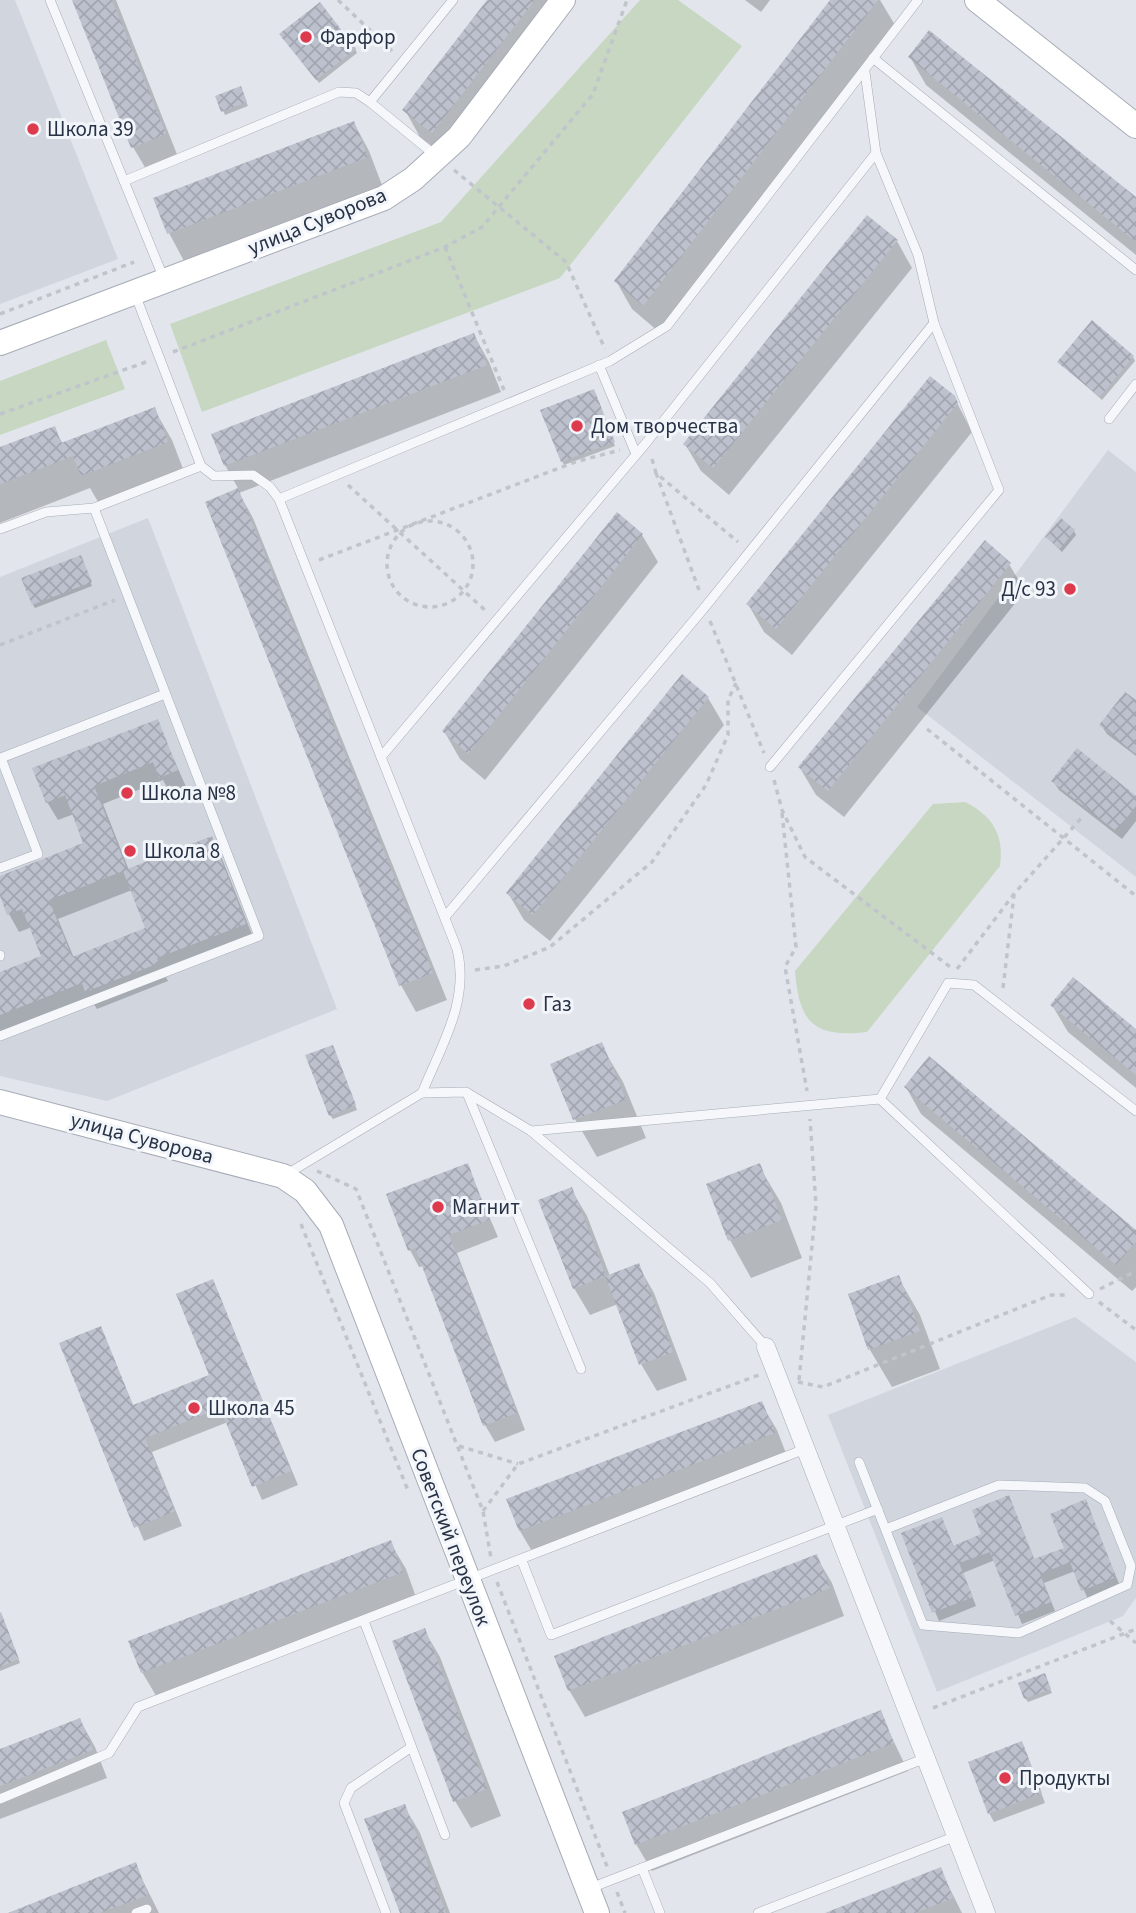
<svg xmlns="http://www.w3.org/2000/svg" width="1136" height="1913" viewBox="0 0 1136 1913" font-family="'Source Sans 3',sans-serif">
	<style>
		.built { fill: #d0d5de }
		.green { fill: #c7d7c2 }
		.shadow { fill: #0003; fill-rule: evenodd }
		.building { fill: url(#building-cross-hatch); fill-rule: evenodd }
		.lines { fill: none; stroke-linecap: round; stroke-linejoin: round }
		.lane-casing { stroke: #a6acb7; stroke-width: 10 }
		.street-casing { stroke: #a6acb7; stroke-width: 19 }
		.secondary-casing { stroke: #a6acb7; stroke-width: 26 }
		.path { stroke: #c0c4cb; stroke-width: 3.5; stroke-dasharray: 5 5; stroke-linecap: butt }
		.lane { stroke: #f5f7fa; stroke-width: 9 }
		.street { stroke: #f5f7fa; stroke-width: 18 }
		.secondary { stroke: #fff; stroke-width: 24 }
		.poi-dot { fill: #de3a4e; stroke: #f2f5f9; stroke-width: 2.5 }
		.labels { text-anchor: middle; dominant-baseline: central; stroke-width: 6; stroke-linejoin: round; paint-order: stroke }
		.poi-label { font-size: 21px; fill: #283246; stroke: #f2f5f9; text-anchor: start }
		.street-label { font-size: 21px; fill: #283246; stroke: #f2f5f9 }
	</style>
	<defs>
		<pattern id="building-cross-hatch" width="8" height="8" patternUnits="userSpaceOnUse" patternTransform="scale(1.75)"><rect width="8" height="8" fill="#bcc1cd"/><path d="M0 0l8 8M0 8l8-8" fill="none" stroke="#a2a6b1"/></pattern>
	</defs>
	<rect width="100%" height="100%" fill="#e2e6ec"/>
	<!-- built -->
	<g class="built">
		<path d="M0,0H15L118,259L0,304Z"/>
		<path d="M1108,450L1136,472V877L917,707Z"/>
		<path d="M148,518L337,1009L107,1101L0,1076V577Z"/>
		<path d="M1075,1317L1136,1362V1598L1123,1616L937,1692L828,1415Z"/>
	</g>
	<!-- green -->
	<g class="green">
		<path d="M640,0H678L742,46L560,278L202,412L170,324L441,222Z"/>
		<path d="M106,340L125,389L0,435V381Z"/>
		<path d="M965,802C993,816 1004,835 1000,866L867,1032C814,1038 799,1023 795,971L933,804Z"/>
	</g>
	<!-- shadow -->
	<g class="shadow">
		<path d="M74,0H116L180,162L149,174L133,147Z"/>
		<path d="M489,0H571L449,159L420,137L405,110Z"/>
		<path d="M745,0H770L761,12Z"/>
		<path d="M833,0H880L895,25L659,332L632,309L616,281Z"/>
		<path d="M284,38L355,49L357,53L319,83Z"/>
		<path d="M910,57L1136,199V255L926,85Z"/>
		<path d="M242,92L248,106L225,115L217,97Z"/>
		<path d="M354,123L369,151L382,185L184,261L169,233L156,199Z"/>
		<path d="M897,241L912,268L729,495L701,471L685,444Z"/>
		<path d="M474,335L489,362L501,392L239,493L253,518L447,1000L416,1012L401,985L207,503L239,490L225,465Z"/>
		<path d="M1133,357L1135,361L1102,400L1059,362Z"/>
		<path d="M596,395L615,446L564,465L562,461Z"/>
		<path d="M954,397L972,432L792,655L764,632L748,604Z"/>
		<path d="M154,409L172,440L185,474L101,507L90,488L0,523V449L54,428L63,444Z"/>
		<path d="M1074,531L1076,535L1062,552L1048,538Z"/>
		<path d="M642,535L658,562L485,780L460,759L444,731Z"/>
		<path d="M82,560L92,586L35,608L33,605Z"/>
		<path d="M1009,564L1025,591L844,817L816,795L800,768Z"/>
		<path d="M708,698L724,725L550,941L524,920L508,893Z"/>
		<path d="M1136,703V756L1107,734L1101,725Z"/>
		<path d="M157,721L187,789L171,795L163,780L103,804L129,870L211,838L221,856L255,942L166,977L168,981L97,1009L92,1001L0,1037V974L43,957L32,927L19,932L9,914L0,891V878L86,844L74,814L58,820L47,802ZM132,890L147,929L74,958L58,919Z"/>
		<path d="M1053,781L1136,798V821L1122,839L1059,790Z"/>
		<path d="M1052,1005L1136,1031V1088L1068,1032Z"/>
		<path d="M601,1045L623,1082L646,1138L597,1157L575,1119L552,1065Z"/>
		<path d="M334,1050L357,1110L333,1119L330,1115Z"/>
		<path d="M906,1087L1136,1233V1287L1132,1291L921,1114Z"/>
		<path d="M467,1165L498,1237L457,1253L525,1430L495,1442L485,1425L424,1266L419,1267L410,1250Z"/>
		<path d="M759,1166L781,1203L802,1258L751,1278L730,1240Z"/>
		<path d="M571,1189L587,1216L610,1276L638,1265L654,1293L687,1380L657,1391L641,1364L618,1304L590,1315L574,1288Z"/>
		<path d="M898,1277L920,1315L940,1369L892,1387L870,1350L850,1295Z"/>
		<path d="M213,1281L298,1485L262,1500L228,1422L152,1452L182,1526L144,1541L61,1344L100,1328L134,1407L211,1376Z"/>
		<path d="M761,1403L777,1430L789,1461L536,1558L520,1531L508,1500Z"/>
		<path d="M1085,1502L1120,1586L1088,1599L1075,1571L1044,1583L1055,1611L1022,1624L995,1560L963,1573L976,1606L939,1621L903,1534L946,1528L954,1547L984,1535L1013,1506L1035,1561L1066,1549Z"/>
		<path d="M390,1542L406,1569L417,1600L158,1699L142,1672Z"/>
		<path d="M816,1556L832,1583L844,1616L585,1717L569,1690Z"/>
		<path d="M424,1630L440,1657L501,1816L471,1828L455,1801Z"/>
		<path d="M0,1645H13L20,1663L0,1671Z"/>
		<path d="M1046,1679L1052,1693L1028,1702L1025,1698Z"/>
		<path d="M880,1713L908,1771L652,1871L636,1844Z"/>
		<path d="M80,1720L95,1747L107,1778L0,1819V1750Z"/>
		<path d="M1026,1752L1045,1803L994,1822L989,1813Z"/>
		<path d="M404,1806L420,1833L450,1913H402Z"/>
		<path d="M135,1865L159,1913H9Z"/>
		<path d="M940,1869L962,1913H827Z"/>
	</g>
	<!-- building -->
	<g class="building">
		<path d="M72,0H112L166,134L131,148Z"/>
		<path d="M487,0H535L432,133L402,110Z"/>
		<path d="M830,0H878L643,306L614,281Z"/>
		<path d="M320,2L356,49L316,80L279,34Z"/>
		<path d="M929,30L1136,197V242L908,57Z"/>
		<path d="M241,86L247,102L221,112L215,96Z"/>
		<path d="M354,121L368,157L167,234L153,198Z"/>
		<path d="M867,215L898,240L713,468L683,444Z"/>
		<path d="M1092,320L1134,356L1100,397L1057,362Z"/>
		<path d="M474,333L487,365L224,466L211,434Z"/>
		<path d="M930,376L955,396L958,403L776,629L746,604Z"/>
		<path d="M594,389L615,442L561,462L540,410Z"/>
		<path d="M155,407L168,442L81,476L73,456L0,484V447L55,426L61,443Z"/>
		<path d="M238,488L433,973L399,986L205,502Z"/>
		<path d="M617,512L643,534L468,754L442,731Z"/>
		<path d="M1061,518L1075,530L1060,549L1045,537Z"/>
		<path d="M985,540L1011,563L828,791L798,767Z"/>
		<path d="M81,555L92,582L32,605L21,578Z"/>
		<path d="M682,674L709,697L533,915L506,893Z"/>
		<path d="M1125,692L1136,700V754L1099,725Z"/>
		<path d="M158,719L178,770L159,778L153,762L94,786L127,869L212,836L246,924L157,958L159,963L85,992L82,983L0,1015V972L41,956L22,909L7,915L0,896V876L83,843L65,795L46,803L32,768ZM123,871L145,928L72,957L49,900Z"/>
		<path d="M1077,748L1136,796V806L1116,831L1051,781Z"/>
		<path d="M1073,977L1136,1029V1075L1050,1005Z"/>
		<path d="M602,1042L626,1100L573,1120L550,1064Z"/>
		<path d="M333,1045L356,1105L329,1116L305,1055Z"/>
		<path d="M929,1056L1136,1230V1242L1116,1265L904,1087Z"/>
		<path d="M468,1163L489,1220L449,1235L517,1413L483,1426L415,1248L408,1251L386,1194Z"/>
		<path d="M760,1163L782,1220L728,1241L706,1184Z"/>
		<path d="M572,1187L606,1276L639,1263L673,1352L639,1365L605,1276L573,1289L538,1200Z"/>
		<path d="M899,1275L920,1331L868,1350L848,1294Z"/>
		<path d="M213,1279L291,1471L252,1487L220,1408L145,1438L175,1511L134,1528L59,1343L101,1326L133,1405L209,1375L176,1294Z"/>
		<path d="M762,1401L775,1433L519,1531L506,1499Z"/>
		<path d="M1009,1495L1034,1559L1064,1548L1050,1514L1086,1499L1116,1577L1081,1591L1070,1562L1040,1574L1051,1602L1015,1616L990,1552L959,1563L973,1597L932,1613L901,1533L942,1517L953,1546L981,1534L972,1510Z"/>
		<path d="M391,1540L403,1572L141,1673L128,1641Z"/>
		<path d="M817,1554L830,1588L568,1691L554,1656Z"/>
		<path d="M1,1612L19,1659L0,1667V1613Z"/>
		<path d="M425,1628L487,1789L453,1802L392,1641Z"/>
		<path d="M1045,1673L1051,1689L1024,1699L1018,1683Z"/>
		<path d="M881,1710L894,1743L635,1845L622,1812Z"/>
		<path d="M80,1718L93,1750L0,1786V1749Z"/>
		<path d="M1022,1741L1042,1793L988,1814L968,1762Z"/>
		<path d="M405,1804L446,1913H400L364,1819Z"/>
		<path d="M136,1862L148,1895L100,1913H8Z"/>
		<path d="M941,1867L953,1898L915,1913H825Z"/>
	</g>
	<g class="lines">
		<!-- lane casing -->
		<g class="lane-casing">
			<g id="lane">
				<path d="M50,0L164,279"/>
				<path d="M873,58L1136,270"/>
				<path d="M436,156L370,102L453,0"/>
				<path d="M124,181L339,92L356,93L370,102"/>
				<path d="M135,294L201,466L214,476L253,475L270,487L279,499L610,361L667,326L918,0"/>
				<path d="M599,365L636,454"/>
				<path d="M1109,419L1136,384"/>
				<path d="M279,499L457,949C470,1001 441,1046 422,1093"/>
				<path d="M0,529L46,512L94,508L201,466"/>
				<path d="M381,757L646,443L876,153"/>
				<path d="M770,767L999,490L934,323L918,255L876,153L865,72"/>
				<path d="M0,868L38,854L1,758L165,694"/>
				<path d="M445,917L705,607L934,323"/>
				<path d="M0,955V956"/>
				<path d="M0,1036L259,936L94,508"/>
				<path d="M467,1093L581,1369"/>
				<path d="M531,1131L880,1099"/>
				<path d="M287,1174L422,1093L466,1092L531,1131L710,1283L766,1347"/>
				<path d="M1089,1294L880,1099L948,983L974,985L1136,1111"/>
				<path d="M859,1462L923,1625L1019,1633L1127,1585L1131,1566L1105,1501L1085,1488L999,1485L886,1529"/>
				<path d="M522,1561L551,1635L878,1509"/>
				<path d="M364,1621L445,1835"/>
				<path d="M0,1799L109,1753L138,1707L805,1449"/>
				<path d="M642,1868L926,1758"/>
				<path d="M588,1889L642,1868L660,1913"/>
				<path d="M136,1913L147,1909"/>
				<path d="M386,1913L344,1803L351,1788L410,1748"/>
				<path d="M758,1913L956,1836"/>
			</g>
		</g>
		<!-- street casing -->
		<g class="street-casing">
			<path id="street" d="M766,1347L986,1913"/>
		</g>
		<!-- secondary casing -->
		<g class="secondary-casing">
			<g id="secondary">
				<path d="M977,0L1136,126"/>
				<path d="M0,343L384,198L413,179L459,137L563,0"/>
				<path d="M0,1102L283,1176L305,1191L331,1225L597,1913"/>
			</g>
		</g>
		<!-- path -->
		<g class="path">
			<path d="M338,0L392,51"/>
			<path d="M454,170L566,262L605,349"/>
			<path d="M445,247L504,390"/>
			<path d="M0,314L134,262"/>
			<path d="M173,352L445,247L482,227L593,94L627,0"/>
			<path d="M0,414L146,362"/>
			<path d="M652,459L656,473L738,542"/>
			<path d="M656,473L699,590"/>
			<path d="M348,485L487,612"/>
			<circle cx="430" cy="564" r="43"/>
			<path d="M319,560L575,462L620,450"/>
			<path d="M710,621L764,753"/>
			<path d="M0,645L115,600"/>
			<path d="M927,729L1136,896"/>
			<path d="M774,780L782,810L805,857L953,969"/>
			<path d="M782,813L796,947L785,967L807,1091"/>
			<path d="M957,969L1014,894L1083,816"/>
			<path d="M475,970L504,966L550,947L652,862L706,785L728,735V700L736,683"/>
			<path d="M1003,988L1014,895"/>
			<path d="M317,1171L356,1189L483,1511L491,1558"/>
			<path d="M301,1224L409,1493"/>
			<path d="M1100,1289L1136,1271"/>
			<path d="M1099,1302L1136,1330"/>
			<path d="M799,1380L816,1205L810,1119"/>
			<path d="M798,1382L823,1387L1051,1295H1069"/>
			<path d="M459,1446L518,1464"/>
			<path d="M483,1511L518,1464L759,1375"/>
			<path d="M497,1582L608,1869"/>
			<path d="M1110,1621L1136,1643"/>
			<path d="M933,1708L1136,1629"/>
			<path d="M617,1892L625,1913"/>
		</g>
		<!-- lane -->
		<use href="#lane" class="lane"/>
		<!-- street -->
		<use href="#street" class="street"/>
		<!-- secondary -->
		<use href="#secondary" class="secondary"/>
	</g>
	<!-- markers -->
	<g class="poi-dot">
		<circle cx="306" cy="37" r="7"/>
		<circle cx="33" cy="129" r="7"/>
		<circle cx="577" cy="426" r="7"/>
		<circle cx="1070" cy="589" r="7"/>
		<circle cx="127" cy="793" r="7"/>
		<circle cx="130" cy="851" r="7"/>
		<circle cx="529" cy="1004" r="7"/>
		<circle cx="438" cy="1207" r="7"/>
		<circle cx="194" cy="1408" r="7"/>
		<circle cx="1005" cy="1778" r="7"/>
	</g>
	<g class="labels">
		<!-- poi labels -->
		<g class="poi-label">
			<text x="320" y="37">Фарфор</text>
			<text x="47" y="129">Школа 39</text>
			<text x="591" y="426">Дом творчества</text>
			<text x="1056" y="589" text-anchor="end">Д/с 93</text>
			<text x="141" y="793">Школа №8</text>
			<text x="144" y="851">Школа 8</text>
			<text x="543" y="1004">Газ</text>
			<text x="452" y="1207">Магнит</text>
			<text x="208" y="1408">Школа 45</text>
			<text x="1019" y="1778">Продукты</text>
		</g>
		<!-- street labels -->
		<g class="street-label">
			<text transform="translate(317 221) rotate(-22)">улица Суворова</text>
			<text transform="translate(142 1138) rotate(15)">улица Суворова</text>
			<text transform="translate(451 1537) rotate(69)">Советский переулок</text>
		</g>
	</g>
</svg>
